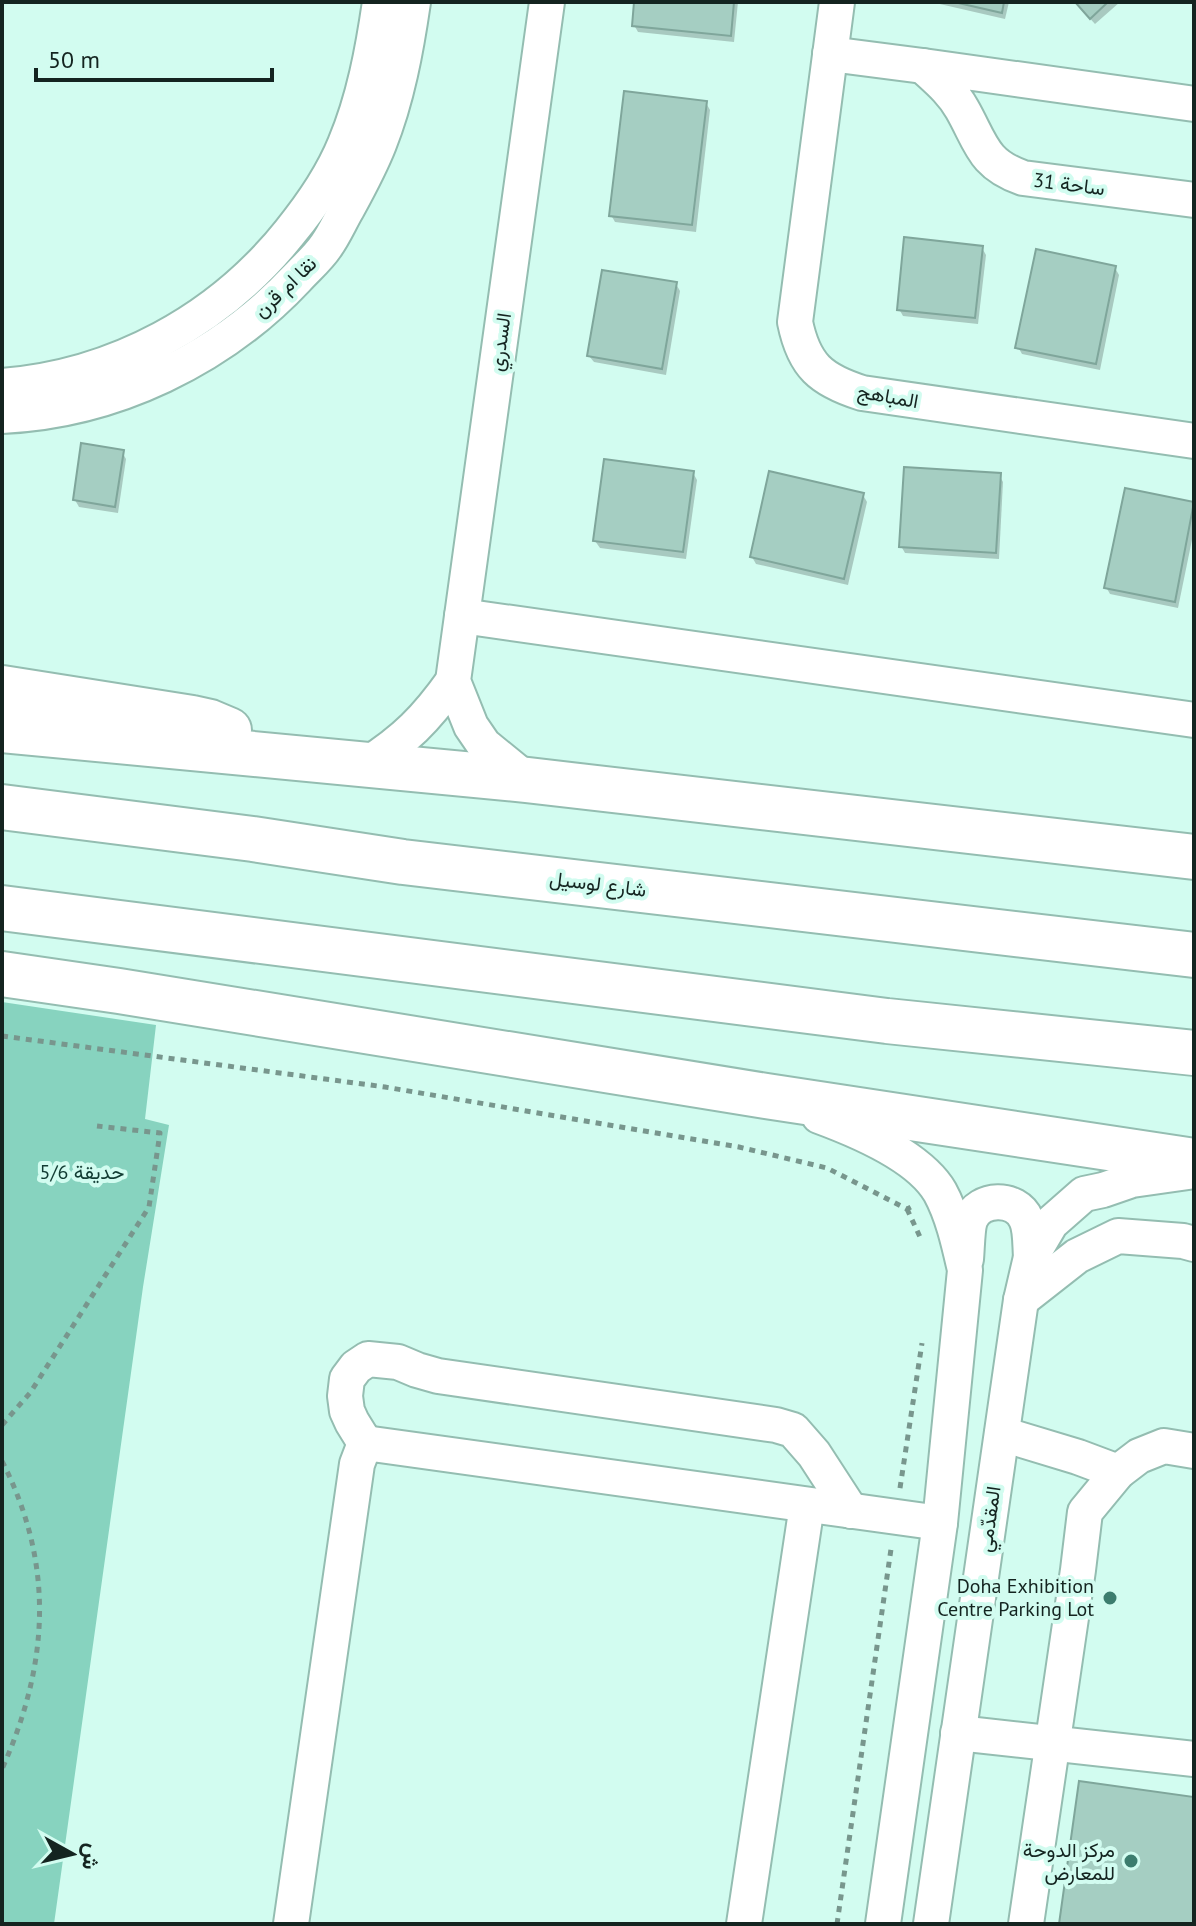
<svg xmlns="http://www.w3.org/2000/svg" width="1196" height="1926" viewBox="0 0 1196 1926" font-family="'PT Sans',Vazirmatn,sans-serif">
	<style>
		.green { fill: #87d3bf }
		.shadow { fill: #0003 }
		.building { fill: #a5cec2; stroke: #7fa69b; stroke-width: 2 }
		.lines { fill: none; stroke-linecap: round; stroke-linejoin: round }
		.minor-casing { stroke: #94bdb1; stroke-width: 38 }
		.highway-casing { stroke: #94bdb1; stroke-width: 48 }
		.path { stroke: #78968d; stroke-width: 5; stroke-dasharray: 6 6; stroke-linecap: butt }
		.minor { stroke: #fff; stroke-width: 34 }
		.highway { stroke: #fff; stroke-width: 44 }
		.poi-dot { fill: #3c7d6e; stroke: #d2fcf0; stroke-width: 3 }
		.labels { text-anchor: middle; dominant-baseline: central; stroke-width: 8; stroke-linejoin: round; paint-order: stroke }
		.street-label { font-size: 20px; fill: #142420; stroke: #d2fcf0 }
		.park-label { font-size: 20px; fill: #123c33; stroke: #d2fcf0 }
		.poi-label { font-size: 20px; fill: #142420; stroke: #d2fcf0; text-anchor: end }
	</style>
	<rect width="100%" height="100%" fill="#d2fcf0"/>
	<!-- green -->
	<path class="green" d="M2,1002L156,1025L145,1119L169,1125L143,1287L54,1924H2Z"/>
	<!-- shadow -->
	<g class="shadow">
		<path d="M636,2H738L734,42L638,32L634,25Z"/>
		<path d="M931,2H1009L1005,19Z"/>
		<path d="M1075,2H1120L1095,24Z"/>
		<path d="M706,103L710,110L696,232L615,222L611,215Z"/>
		<path d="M982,248L986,255L978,324L903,316L899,309Z"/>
		<path d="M1115,268L1119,275L1100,370L1022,354L1018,347Z"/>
		<path d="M676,284L680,291L666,375L594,362L589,356Z"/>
		<path d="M122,452L126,459L118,513L79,507L75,500Z"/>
		<path d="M693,473L697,480L686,559L600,548L595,541Z"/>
		<path d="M999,475L1003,482L999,559L905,553L901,546Z"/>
		<path d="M1126,491L1194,504V530L1178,608L1110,594L1106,587Z"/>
		<path d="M863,495L867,502L848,585L756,564L752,557Z"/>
	</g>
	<!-- building -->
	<g class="building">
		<path d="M634,2H734L731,36L632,26Z"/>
		<path d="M954,2H1004L1002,13Z"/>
		<path d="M1075,2H1108L1090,19Z"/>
		<path d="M624,91L707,101L692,225L609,216Z"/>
		<path d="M904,237L983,246L975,318L897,310Z"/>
		<path d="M1036,249L1116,266L1096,364L1015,348Z"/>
		<path d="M602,270L677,282L662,369L587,356Z"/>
		<path d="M81,443L124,450L115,507L73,500Z"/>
		<path d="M604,459L694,471L683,552L593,541Z"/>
		<path d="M904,467L1001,473L996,553L899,547Z"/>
		<path d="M769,471L864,493L844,579L750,557Z"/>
		<path d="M1125,488L1194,502L1175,602L1104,588Z"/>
		<path d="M1079,1781L1194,1797V1924H1059Z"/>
	</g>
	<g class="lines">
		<!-- minor casing -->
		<g class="minor-casing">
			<g id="minor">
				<path d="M837,2L795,322C804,366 821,380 862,393L1194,441"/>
				<path d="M830,54L923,66"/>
				<path d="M1194,104L923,66C937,79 952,91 962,109C981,142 982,164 1023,178L1194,200"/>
				<path d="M2,386C115,377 219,321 290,232C312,205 332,176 345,144C364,99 373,50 380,2"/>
				<path d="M2,416C114,411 221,359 297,278C307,267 318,258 326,246C334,235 340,221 347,209C359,187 370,167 379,144C397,99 406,50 413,2"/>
				<path d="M462,616L1194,720"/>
				<path d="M366,765C405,740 426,719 453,681"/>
				<path d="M527,780L484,745L471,726L453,681L547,2"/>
				<path d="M819,1116C857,1130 919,1156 940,1192C953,1216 959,1244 965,1270L940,1523L883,1924"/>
				<path d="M966,1259C967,1249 967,1229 970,1220C979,1197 1016,1196 1026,1219C1031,1229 1030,1245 1031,1257"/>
				<path d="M1021,1300L1077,1256L1118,1236L1183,1241L1194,1244"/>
				<path d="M1002,1434L1078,1457L1118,1472"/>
				<path d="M365,1443L352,1422L347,1411L345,1396L347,1379L356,1367L368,1359L398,1362L417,1370L438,1376L776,1425L793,1430L814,1454L851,1511"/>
				<path d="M958,1733L1194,1759"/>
				<path d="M291,1924L357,1464L365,1443L940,1523"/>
				<path d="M744,1924L807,1505"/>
				<path d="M931,1924L1021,1300L1031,1257L1051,1223L1084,1194L1103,1190L1132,1180L1194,1171"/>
				<path d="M1026,1924L1078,1570L1085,1512L1118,1472L1139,1456L1164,1446L1194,1451"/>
			</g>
		</g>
		<!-- highway casing -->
		<g class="highway-casing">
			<g id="highway">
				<path d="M2,688L192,718L210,722L229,730"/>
				<path d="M2,730L527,780L1194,857"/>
				<path d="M2,807L253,839L403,862L1194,955"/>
				<path d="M2,908L887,1021L1194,1053"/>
				<path d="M2,974L119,991L766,1096L1194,1161"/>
			</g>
		</g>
		<!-- path -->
		<g class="path">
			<path d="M2,1036L385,1087L739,1147L827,1168L907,1209L911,1207"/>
			<path d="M907,1209L921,1239"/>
			<path d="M2,1425L30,1393L149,1207L160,1133L97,1126"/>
			<path d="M2,1461C55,1565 49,1664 2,1769"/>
			<path d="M900,1488L922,1343"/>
			<path d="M837,1924L891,1549"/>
		</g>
		<!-- minor -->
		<use href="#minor" class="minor"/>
		<!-- highway -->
		<use href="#highway" class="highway"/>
	</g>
	<!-- markers -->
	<g class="poi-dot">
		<circle cx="1110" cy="1598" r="8"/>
		<circle cx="1131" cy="1861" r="8"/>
	</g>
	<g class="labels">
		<!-- street labels -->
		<g class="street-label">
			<text transform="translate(1069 184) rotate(7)">ساحة 31</text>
			<text transform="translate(285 287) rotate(-44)">نقا ام قرن</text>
			<text transform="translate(500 342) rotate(-82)">السدري</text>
			<text transform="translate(888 396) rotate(10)">المباهج</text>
			<text transform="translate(598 884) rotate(7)">شارع لوسيل</text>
			<text transform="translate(989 1519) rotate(-82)">المقدّمي</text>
		</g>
		<!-- park labels -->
		<g class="park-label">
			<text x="82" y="1172">حديقة 5/6</text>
		</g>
		<!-- poi labels -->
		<g class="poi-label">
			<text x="1094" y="1586">Doha Exhibition<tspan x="1094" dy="23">Centre Parking Lot</tspan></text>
			<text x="1115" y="1850">مركز الدوحة<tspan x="1115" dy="23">للمعارض</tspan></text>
		</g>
	</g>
	<!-- border -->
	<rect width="1196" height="1926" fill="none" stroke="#142420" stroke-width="8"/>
	<!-- north arrow -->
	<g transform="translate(72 1854) rotate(98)" stroke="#d2fcf0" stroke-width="6" paint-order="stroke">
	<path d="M0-6L14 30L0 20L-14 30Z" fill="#142420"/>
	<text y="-12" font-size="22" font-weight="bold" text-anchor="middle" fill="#142420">ش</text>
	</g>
	<!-- scale -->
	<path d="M36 68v12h236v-12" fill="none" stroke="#142420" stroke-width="4"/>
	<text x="48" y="68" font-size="24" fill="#142420" stroke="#d2fcf0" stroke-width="6" paint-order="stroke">50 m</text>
</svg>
